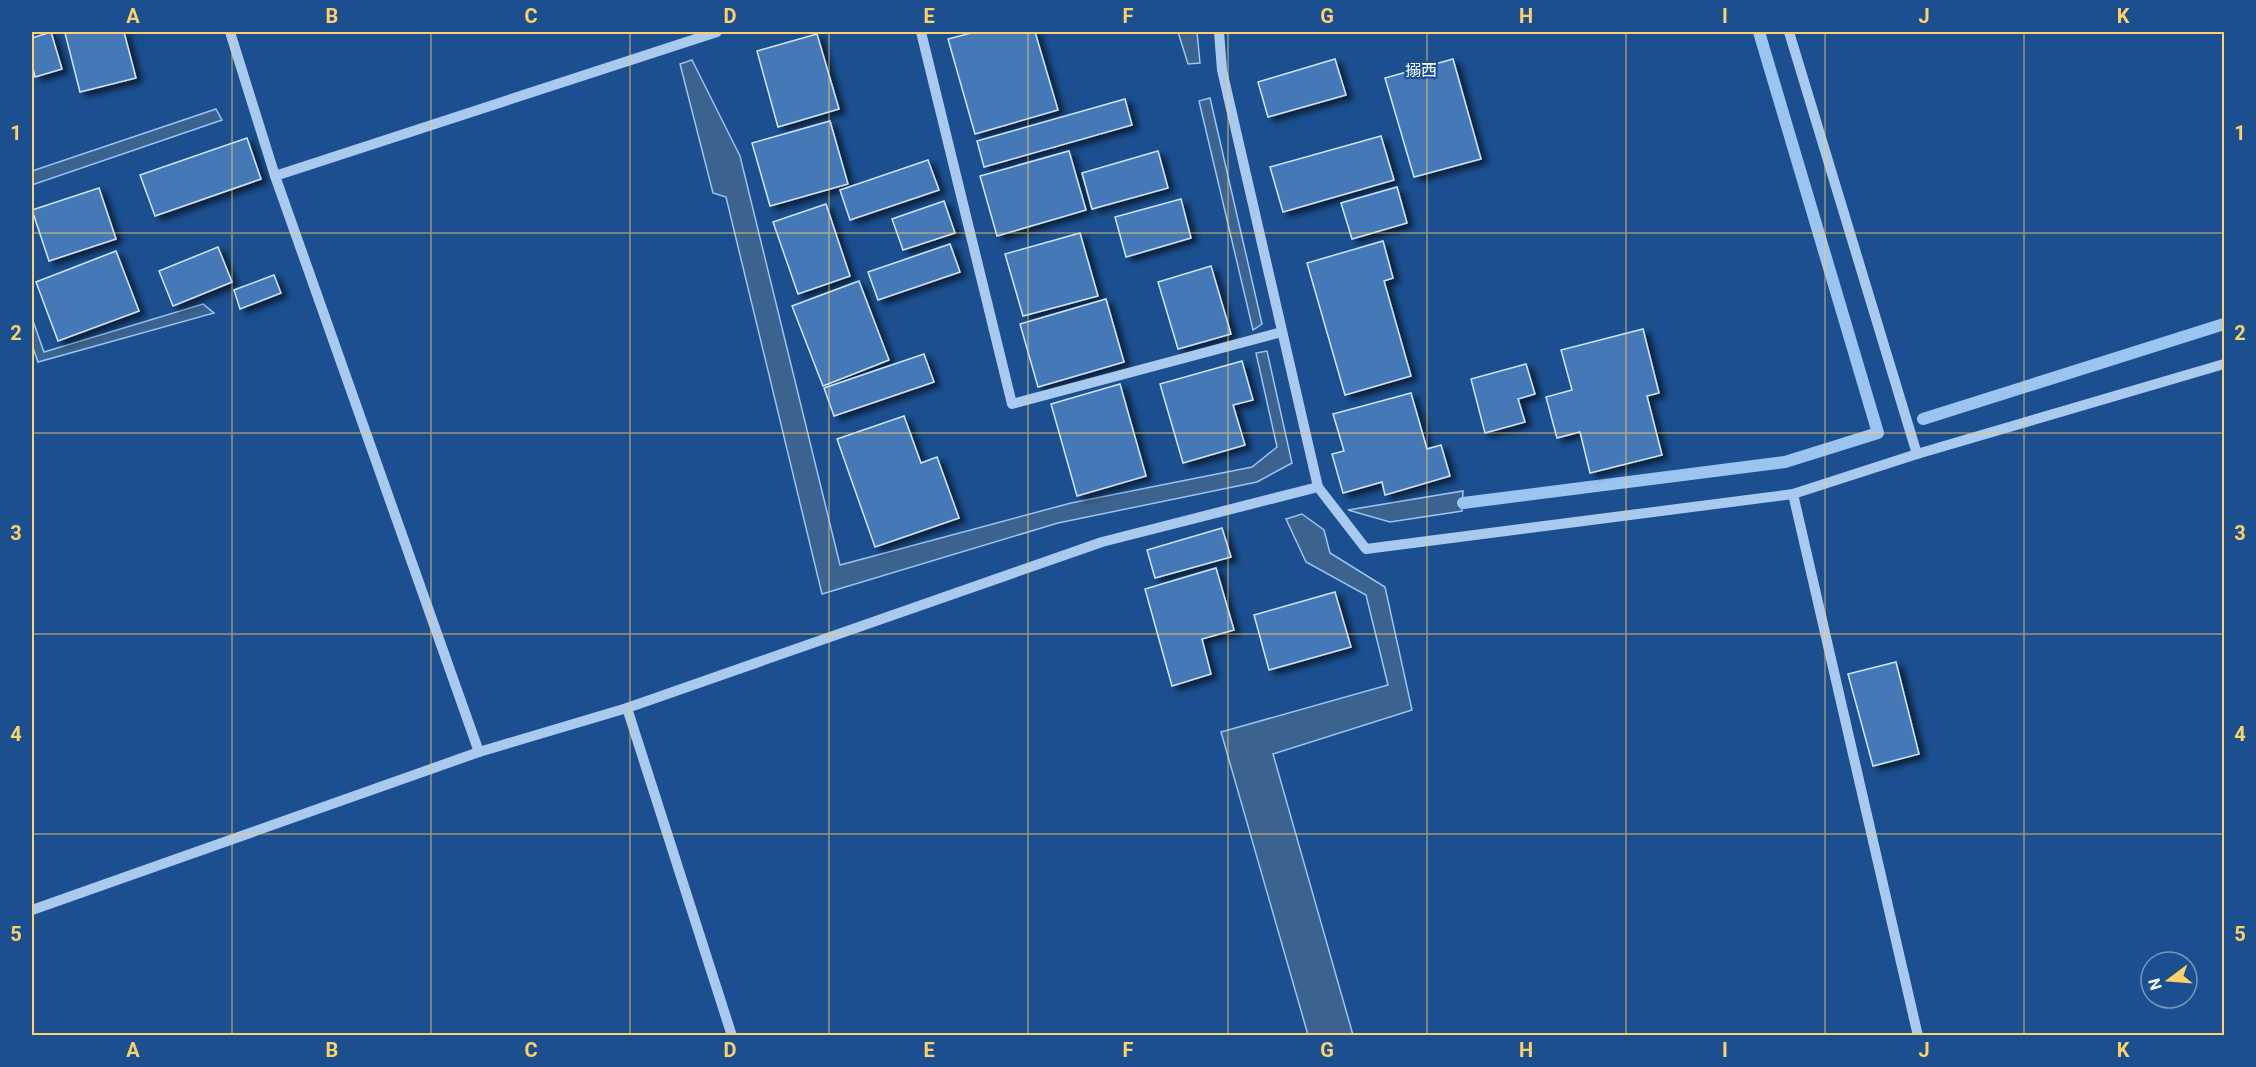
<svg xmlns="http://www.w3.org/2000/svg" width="2256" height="1067" viewBox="0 0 2256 1067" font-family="Roboto,'Noto Sans JP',sans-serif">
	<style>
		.water { fill: #3c6290; stroke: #9cc4f0; stroke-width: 1.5 }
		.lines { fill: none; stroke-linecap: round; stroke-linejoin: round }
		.stream { stroke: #9cc4f0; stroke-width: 12 }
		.building { fill: #4478b7; stroke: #cfe3fa; stroke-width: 1.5; filter: url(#shadow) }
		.minor { stroke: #a9c9ee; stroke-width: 10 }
		.grid { fill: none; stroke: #ffd166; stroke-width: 1.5; stroke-opacity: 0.55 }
		.labels { text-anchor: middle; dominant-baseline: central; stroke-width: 4.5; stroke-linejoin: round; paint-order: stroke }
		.neighbourhood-label { font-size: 16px; fill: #fff; stroke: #1b4f8f }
		.neatline { fill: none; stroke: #ffd166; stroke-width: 2 }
		.grid-label { font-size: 20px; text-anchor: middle; font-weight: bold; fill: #ffd166 }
	</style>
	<defs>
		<filter id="shadow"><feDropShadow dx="6" dy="4" stdDeviation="3" flood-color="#0009"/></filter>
	</defs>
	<rect width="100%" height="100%" fill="#1b4f8f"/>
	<!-- water -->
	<g class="water">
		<path d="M1178,32H1197L1200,63L1188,64Z"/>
		<path d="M692,60L740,156L840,565L1071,503L1252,467L1277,447L1256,353L1267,351L1292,463L1257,482L1058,523L822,594L726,197L713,193L680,64Z"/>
		<path d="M1210,98L1262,324L1253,330L1199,101Z"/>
		<path d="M216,109L222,120L32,185V171Z"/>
		<path d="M203,304L214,313L38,362L32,345V318L44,352Z"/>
		<path d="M1463,491L1462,511L1390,522L1348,510Z"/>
		<path d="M1302,514L1324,530L1330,553L1385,587L1412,710L1273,754L1353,1035H1308L1221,732L1388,685L1366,595L1306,562L1286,519Z"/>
	</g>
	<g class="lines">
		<!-- stream -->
		<g class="stream">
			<path d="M1923,419L2224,324"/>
			<path d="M1463,503L1785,462L1878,433L1759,32"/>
		</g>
	</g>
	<!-- building -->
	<g class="building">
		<path d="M51,32L62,69L35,77L32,64V38Z"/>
		<path d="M72,32H124L136,78L80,92L65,33Z"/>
		<path d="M975,32H1035L1058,110L975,134L948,39Z"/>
		<path d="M817,34L839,109L778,127L757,51Z"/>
		<path d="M1335,59L1346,95L1268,117L1258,82Z"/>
		<path d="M1453,59L1481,159L1414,177L1385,78Z"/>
		<path d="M1125,99L1132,125L984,167L977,141Z"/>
		<path d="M830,121L848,184L770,206L752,143Z"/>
		<path d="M1381,136L1394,180L1283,212L1270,167Z"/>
		<path d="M247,138L261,179L155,216L140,175Z"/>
		<path d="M1069,151L1086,210L997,236L980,176Z"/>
		<path d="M1158,151L1168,188L1092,209L1082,173Z"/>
		<path d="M928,160L939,190L850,220L840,190Z"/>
		<path d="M1397,187L1407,223L1352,239L1341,203Z"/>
		<path d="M99,188L116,239L49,261L32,210Z"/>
		<path d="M1181,199L1191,238L1126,257L1115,217Z"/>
		<path d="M944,201L955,233L903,250L892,219Z"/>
		<path d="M826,204L850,276L798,294L773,222Z"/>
		<path d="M1080,233L1098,296L1023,316L1005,254Z"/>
		<path d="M1383,241L1393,278L1384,281L1411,376L1345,395L1307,263Z"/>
		<path d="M950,244L960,272L878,300L868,272Z"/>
		<path d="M218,247L232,282L173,306L159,271Z"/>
		<path d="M116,251L139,311L58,341L36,282Z"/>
		<path d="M1211,266L1231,334L1178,349L1158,282Z"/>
		<path d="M274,275L281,293L240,309L234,290Z"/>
		<path d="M859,281L889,360L823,386L792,306Z"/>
		<path d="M1106,299L1124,362L1038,387L1020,324Z"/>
		<path d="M1643,329L1659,393L1647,396L1662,455L1590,473L1580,432L1557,438L1546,397L1572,390L1561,350Z"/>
		<path d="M924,354L934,382L834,416L824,388Z"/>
		<path d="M1242,361L1253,400L1233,405L1245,445L1183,463L1160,384Z"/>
		<path d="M1526,364L1535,394L1518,399L1525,422L1485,433L1471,379Z"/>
		<path d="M1120,384L1146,476L1077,496L1051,404Z"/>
		<path d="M1411,393L1427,449L1441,445L1450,476L1385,495L1382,482L1343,493L1332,454L1344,451L1333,414Z"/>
		<path d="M904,416L921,463L937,457L959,518L875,547L837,439Z"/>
		<path d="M1222,528L1231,557L1155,578L1147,550Z"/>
		<path d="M1216,568L1234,630L1202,639L1211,674L1172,686L1145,589Z"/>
		<path d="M1335,592L1351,647L1269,670L1254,615Z"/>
		<path d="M1896,662L1919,754L1873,766L1848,674Z"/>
	</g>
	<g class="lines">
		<!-- minor -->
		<g class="minor">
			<path d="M230,32L275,176L479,752"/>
			<path d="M921,32L1012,404L1282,332"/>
			<path d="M1219,32L1222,70L1318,487L1366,549L1793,494L1917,454L2224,364"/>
			<path d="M1789,32L1917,454"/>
			<path d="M275,176L717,32"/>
			<path d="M1793,494L1918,1036"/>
			<path d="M627,708L732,1036"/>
			<path d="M32,910L479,752L627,708L1102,542L1318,487"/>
		</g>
	</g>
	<!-- grid -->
	<path class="grid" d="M232,32V1036M431,32V1036M630,32V1036M829,32V1036M1028,32V1036M1228,32V1036M1427,32V1036M1626,32V1036M1825,32V1036M2024,32V1036M32,233H2224M32,433H2224M32,634H2224M32,834H2224"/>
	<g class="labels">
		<!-- neighbourhood labels -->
		<g class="neighbourhood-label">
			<text x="1421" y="70">搦西</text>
		</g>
	</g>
	<!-- border -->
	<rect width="2256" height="1067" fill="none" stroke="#1b4f8f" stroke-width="66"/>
	<!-- north arrow -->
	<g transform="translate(2169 980) rotate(254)"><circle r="28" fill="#1b4f8f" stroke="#7695bc" stroke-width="1.5"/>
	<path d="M0-4.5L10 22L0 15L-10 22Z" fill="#ffd166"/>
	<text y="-9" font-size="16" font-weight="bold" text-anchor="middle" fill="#ffffff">N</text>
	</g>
	<rect x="33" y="33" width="2190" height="1001" class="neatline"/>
	<g class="grid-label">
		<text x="133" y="23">A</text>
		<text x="332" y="23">B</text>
		<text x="531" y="23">C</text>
		<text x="730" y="23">D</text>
		<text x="929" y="23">E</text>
		<text x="1128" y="23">F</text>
		<text x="1327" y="23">G</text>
		<text x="1526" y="23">H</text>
		<text x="1725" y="23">I</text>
		<text x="1924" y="23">J</text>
		<text x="2123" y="23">K</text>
		<text x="16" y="140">1</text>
		<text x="2240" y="140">1</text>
		<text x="16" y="340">2</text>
		<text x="2240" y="340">2</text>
		<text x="16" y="540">3</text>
		<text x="2240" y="540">3</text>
		<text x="16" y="741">4</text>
		<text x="2240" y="741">4</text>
		<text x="16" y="941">5</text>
		<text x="2240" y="941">5</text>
		<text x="133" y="1057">A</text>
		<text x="332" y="1057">B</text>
		<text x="531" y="1057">C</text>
		<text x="730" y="1057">D</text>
		<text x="929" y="1057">E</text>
		<text x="1128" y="1057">F</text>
		<text x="1327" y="1057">G</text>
		<text x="1526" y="1057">H</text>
		<text x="1725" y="1057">I</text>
		<text x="1924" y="1057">J</text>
		<text x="2123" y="1057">K</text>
	</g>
</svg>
